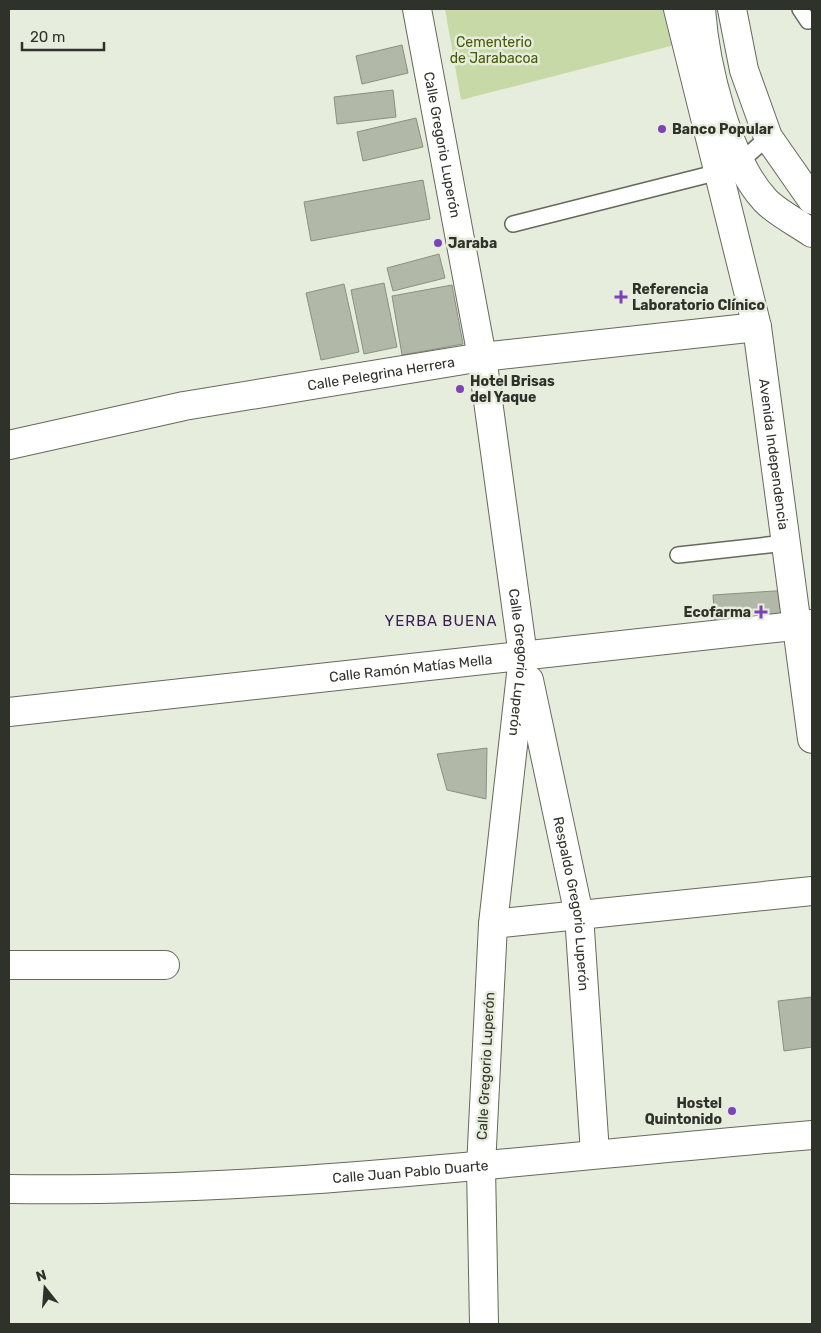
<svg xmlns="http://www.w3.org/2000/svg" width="821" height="1333" viewBox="0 0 821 1333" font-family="Rubik,sans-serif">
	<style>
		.green { fill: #c7d9a7 }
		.building { fill: #b1b8a7; stroke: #8a9080 }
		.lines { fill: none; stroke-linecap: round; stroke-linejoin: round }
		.service-casing { stroke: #646a5b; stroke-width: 18 }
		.minor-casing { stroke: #646a5b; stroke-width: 30 }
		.tertiary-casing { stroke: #646a5b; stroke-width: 30 }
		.secondary-casing { stroke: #646a5b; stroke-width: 30 }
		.service { stroke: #fff; stroke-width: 15 }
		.minor { stroke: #fff; stroke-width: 28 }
		.tertiary { stroke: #fff; stroke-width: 28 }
		.secondary { stroke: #fff; stroke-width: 28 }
		.poi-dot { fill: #7e42b8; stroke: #e7eddc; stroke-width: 2 }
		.labels { text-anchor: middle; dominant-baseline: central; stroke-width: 5; stroke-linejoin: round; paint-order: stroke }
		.park-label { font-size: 14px; fill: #455b01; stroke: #e7eddc }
		.poi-label { font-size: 14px; font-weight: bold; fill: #2f312b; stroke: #e7eddc; text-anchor: start }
		.street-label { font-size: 14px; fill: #2f312b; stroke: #e7eddc }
		.neighbourhood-label { font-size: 15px; letter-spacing: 1px; fill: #3a1d56; stroke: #e7eddc }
	</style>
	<rect width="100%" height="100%" fill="#e7eddc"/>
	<!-- green -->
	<path class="green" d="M445,9H671L682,43L461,100Z"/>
	<!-- building -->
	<g class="building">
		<path d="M402,45L408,73L362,84L356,56Z"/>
		<path d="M393,90L396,117L337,124L334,97Z"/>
		<path d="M416,118L423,147L363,161L357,132Z"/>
		<path d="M423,180L430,219L311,241L304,202Z"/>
		<path d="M439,254L445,278L393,291L387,268Z"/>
		<path d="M384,283L397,347L364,354L351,290Z"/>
		<path d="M344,284L359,352L321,360L306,293Z"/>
		<path d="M452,285L463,344L402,355L392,296Z"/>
		<path d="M790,590L792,621L715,626L713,595Z"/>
		<path d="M487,748L486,799L447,790L437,754Z"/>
		<path d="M812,997V1047L784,1051L778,1001Z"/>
	</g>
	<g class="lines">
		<!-- service casing -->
		<g class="service-casing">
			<g id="service">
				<path d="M800,9L808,21L812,20"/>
				<path d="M513,224L719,172L740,162L768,137"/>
				<path d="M678,555L786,543"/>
			</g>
		</g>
		<!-- minor casing -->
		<g class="minor-casing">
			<g id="minor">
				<path id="s1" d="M417,9L482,357L523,656L493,924L481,1167L484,1324"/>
				<path id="s2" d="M9,445L184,406L482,357L757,327"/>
				<path id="s3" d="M529,680L579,915L595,1153"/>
				<path id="s4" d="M9,712L812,624"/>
				<path d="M493,924L812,891"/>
				<path d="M9,965H165"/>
				<path id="s5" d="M9,1189C278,1193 545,1157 812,1135"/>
			</g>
		</g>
		<!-- tertiary casing -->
		<g class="tertiary-casing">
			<g id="tertiary">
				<path id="s6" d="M678,9L757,327L812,739"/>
			</g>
		</g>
		<!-- secondary casing -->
		<g class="secondary-casing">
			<g id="secondary">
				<path d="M701,9C705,64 727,159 765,200C777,213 798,223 812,233"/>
				<path d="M732,9L744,70L768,137L812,200"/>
			</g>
		</g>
		<!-- service -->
		<use href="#service" class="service"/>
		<!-- minor -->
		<use href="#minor" class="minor"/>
		<!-- tertiary -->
		<use href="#tertiary" class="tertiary"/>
		<!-- secondary -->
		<use href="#secondary" class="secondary"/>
	</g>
	<!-- markers -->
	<g class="poi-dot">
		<circle cx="662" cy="129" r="5"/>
		<circle cx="438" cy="243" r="5"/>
		<path d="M618.5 289.5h5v5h5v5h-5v5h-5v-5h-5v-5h5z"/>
		<circle cx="460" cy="389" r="5"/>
		<path d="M758.5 604.5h5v5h5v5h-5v5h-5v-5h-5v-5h5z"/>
		<circle cx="732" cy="1111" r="5"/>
	</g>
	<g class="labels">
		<!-- park labels -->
		<g class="park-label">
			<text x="494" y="42">Cementerio<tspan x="494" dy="16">de Jarabacoa</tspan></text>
		</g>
		<!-- poi labels -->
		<g class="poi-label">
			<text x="672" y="129">Banco Popular</text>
			<text x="448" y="243">Jaraba</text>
			<text x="632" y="289">Referencia<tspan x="632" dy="16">Laboratorio Clínico</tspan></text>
			<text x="470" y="381">Hotel Brisas<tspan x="470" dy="16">del Yaque</tspan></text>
			<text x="751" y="612" text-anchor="end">Ecofarma</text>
			<text x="722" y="1103" text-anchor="end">Hostel<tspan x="722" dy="16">Quintonido</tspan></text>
		</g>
		<!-- street labels -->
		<g class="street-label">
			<text stroke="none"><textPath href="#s1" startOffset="138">Calle Gregorio Luperón</textPath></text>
			<text stroke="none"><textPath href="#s2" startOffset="379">Calle Pelegrina Herrera</textPath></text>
			<text stroke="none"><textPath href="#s6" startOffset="456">Avenida Independencia</textPath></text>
			<text stroke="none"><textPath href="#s1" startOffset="662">Calle Gregorio Luperón</textPath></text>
			<text stroke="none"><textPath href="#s4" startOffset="404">Calle Ramón Matías Mella</textPath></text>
			<text stroke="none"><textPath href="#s3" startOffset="228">Respaldo Gregorio Luperón</textPath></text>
			<text transform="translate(486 1066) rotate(-87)">Calle Gregorio Luperón</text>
			<text stroke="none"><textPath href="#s5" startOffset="402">Calle Juan Pablo Duarte</textPath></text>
		</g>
		<!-- neighbourhood labels -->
		<g class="neighbourhood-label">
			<text x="441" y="621">YERBA BUENA</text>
		</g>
	</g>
	<!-- border -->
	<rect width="821" height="1333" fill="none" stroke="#2f312b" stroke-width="20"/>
	<!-- north arrow -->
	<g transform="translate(45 1288) rotate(343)" stroke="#e7eddc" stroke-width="4" paint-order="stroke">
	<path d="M0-4L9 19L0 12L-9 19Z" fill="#2f312b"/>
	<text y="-8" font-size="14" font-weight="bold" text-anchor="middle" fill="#2f312b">N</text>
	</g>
	<!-- scale -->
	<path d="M22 42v8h82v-8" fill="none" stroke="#2f312b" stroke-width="2.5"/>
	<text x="30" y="42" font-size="15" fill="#2f312b" stroke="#e7eddc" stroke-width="4" paint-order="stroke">20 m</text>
</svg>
